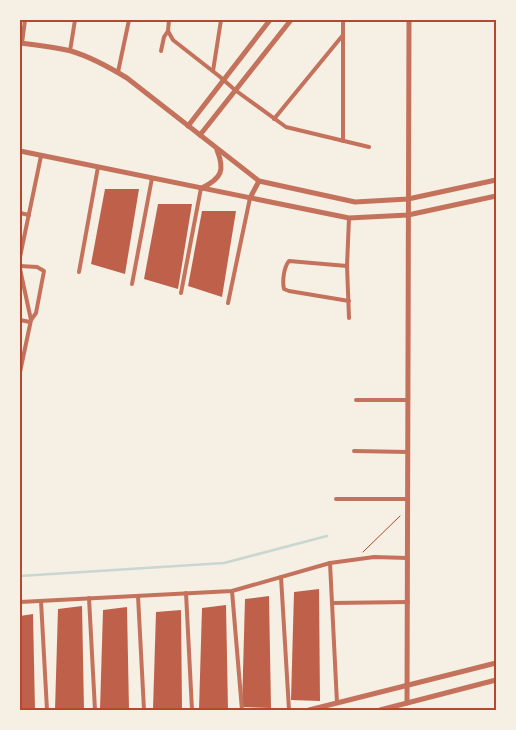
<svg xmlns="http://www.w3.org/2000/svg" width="516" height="730" viewBox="0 0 516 730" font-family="Mulish,sans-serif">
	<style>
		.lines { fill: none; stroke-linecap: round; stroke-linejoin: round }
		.stream { stroke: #c9d6d2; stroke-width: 2.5 }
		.building { fill: #bf614a }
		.path { stroke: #b5482f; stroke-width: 1 }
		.minor { stroke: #c5725c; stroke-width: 4 }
		.tertiary { stroke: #c5725c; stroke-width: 5 }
		.neatline { fill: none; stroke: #b5482f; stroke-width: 2 }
	</style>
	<rect width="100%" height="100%" fill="#f6efe4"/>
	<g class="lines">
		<!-- stream -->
		<path class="stream" d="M20,576L224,563L327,536"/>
	</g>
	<!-- building -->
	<g class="building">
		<path d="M105,189H139L125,274L91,264Z"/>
		<path d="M158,204H192L178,289L144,279Z"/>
		<path d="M202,211H236L222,297L188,286Z"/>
		<path d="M319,589L320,701L291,700L294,592Z"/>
		<path d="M269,596L271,708L242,707L245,599Z"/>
		<path d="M226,605L228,710H199L202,608Z"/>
		<path d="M82,606L84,710H55L58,609Z"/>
		<path d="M127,607L129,710H100L103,610Z"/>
		<path d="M181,610L182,710H153L156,612Z"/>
		<path d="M33,614L35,710H20V616Z"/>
	</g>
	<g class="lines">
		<!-- path -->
		<path class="path" d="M363,552L400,516"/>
		<!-- minor -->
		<g class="minor">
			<path d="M169,20L168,31L173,40L219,76L235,90L286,127L369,147"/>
			<path d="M343,20V141"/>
			<path d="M22,43L25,20"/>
			<path d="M70,51L75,20"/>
			<path d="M161,51L164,37L168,31"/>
			<path d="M213,71L221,20"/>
			<path d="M118,72L129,20"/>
			<path d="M274,119L343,35"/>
			<path d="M20,213L29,215"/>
			<path d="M349,218L347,266L349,318"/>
			<path d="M20,257L41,156"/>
			<path d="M20,266L37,267L44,271L36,313L31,320"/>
			<path d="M347,266L289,261C284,267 282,281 284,289L289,291L349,301"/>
			<path d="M20,269L31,320L20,372"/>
			<path d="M79,272L98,167"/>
			<path d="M132,284L152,178"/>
			<path d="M181,293L201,188"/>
			<path d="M228,303L250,198"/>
			<path d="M20,320L30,322"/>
			<path d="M356,400H408"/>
			<path d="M354,451L408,452"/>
			<path d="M336,499H408"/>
			<path d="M330,563L337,703"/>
			<path d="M281,577L289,710"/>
			<path d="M232,591L242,710"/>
			<path d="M186,593L192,710"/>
			<path d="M138,596L144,710"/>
			<path d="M89,598L95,710"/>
			<path d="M41,601L47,710"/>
			<path d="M20,602L232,591L330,563L374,557L408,558"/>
			<path d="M332,603L408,602"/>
		</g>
		<!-- tertiary -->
		<g class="tertiary">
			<path d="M20,43C37,45 54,47 71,51C91,57 109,67 127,78L259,181L355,202L408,199L496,180"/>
			<path d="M188,126L270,20"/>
			<path d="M200,135L291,20"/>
			<path d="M20,151L349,218L408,215L496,196"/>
			<path d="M202,188C222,178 225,170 217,150"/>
			<path d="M250,198L259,181"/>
			<path d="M407,703L409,20"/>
			<path d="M309,710L496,663"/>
			<path d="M380,710L496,680"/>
		</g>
	</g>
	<!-- border -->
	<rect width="516" height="730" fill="none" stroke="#f6efe4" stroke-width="42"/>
	<rect x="21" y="21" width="474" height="688" class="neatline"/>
</svg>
